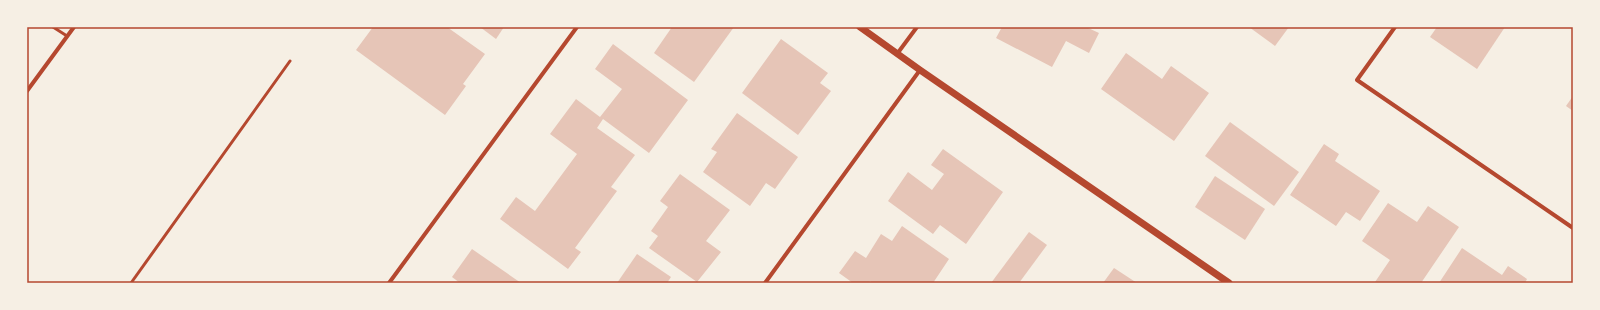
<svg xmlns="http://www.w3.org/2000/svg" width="1600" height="310" viewBox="0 0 1600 310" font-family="'Fira Sans Condensed',sans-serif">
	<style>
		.building { fill: #e6c5b7 }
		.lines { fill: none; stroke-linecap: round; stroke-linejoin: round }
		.service { stroke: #b5482f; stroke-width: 3 }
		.minor { stroke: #b5482f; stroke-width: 4 }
		.tertiary { stroke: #b5482f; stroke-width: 7 }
		.neatline { fill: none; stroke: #b5482f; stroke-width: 1.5 }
	</style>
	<rect width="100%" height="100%" fill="#f6efe4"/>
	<!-- building -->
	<g class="building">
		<path d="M373,27H447L485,54L463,84L466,86L445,115L356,50Z"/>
		<path d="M480,27H504L496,39Z"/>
		<path d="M672,27H734L694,82L654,53Z"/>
		<path d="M1002,27H1086L1099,33L1089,53L1066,41L1052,67L996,38Z"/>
		<path d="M1249,27H1289L1275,46Z"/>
		<path d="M1437,27H1505L1477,69L1430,37Z"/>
		<path d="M781,39L828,73L820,83L831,91L798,135L742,93Z"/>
		<path d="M613,44L688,100L649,153L603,119L597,128L635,155L611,187L617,191L575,248L581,252L568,269L500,219L516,197L535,211L577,154L550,134L576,99L600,117L622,89L595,69Z"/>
		<path d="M1126,53L1162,79L1171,66L1209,93L1174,141L1101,89Z"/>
		<path d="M1573,96V111L1566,106Z"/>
		<path d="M737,113L798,157L775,189L766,183L750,206L703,172L717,152L711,149Z"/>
		<path d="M1230,122L1299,172L1274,206L1205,156Z"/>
		<path d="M1324,144L1339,154L1335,161L1380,191L1360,221L1346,212L1336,226L1290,195Z"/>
		<path d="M943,149L1003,192L966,244L940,225L933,234L888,201L908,172L932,190L944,174L931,165Z"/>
		<path d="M680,174L730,210L706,241L721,252L697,282L649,248L658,236L651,231L668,207L660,201Z"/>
		<path d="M1215,176L1265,209L1245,240L1195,207Z"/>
		<path d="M1388,203L1417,222L1428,206L1459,227L1421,283H1377L1375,282L1390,260L1362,241Z"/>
		<path d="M902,226L949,259L933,283H872L870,281L869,283H853L839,273L855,251L866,258L881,234L892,241Z"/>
		<path d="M1029,232L1047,245L1019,283H991Z"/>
		<path d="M1462,248L1502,275L1508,266L1527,279L1525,283H1439Z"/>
		<path d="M472,249L521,283H460L452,277Z"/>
		<path d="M637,254L671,277L667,283H617Z"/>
		<path d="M1114,268L1137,283H1103Z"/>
	</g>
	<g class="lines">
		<!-- service -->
		<g class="service">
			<path d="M53,27L67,36"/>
			<path d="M131,283L290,61"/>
		</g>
		<!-- minor -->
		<g class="minor">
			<path d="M1395,27L1357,80L1573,228"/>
			<path d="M897,54L917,27"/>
			<path d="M27,91L74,27"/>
			<path d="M389,283L577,27"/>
			<path d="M765,283L920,70"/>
		</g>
		<!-- tertiary -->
		<path class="tertiary" d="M860,27L920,70L1229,283"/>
	</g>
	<!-- border -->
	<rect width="1600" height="310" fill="none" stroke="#f6efe4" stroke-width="56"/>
	<rect x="28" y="28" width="1544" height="254" class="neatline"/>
</svg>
